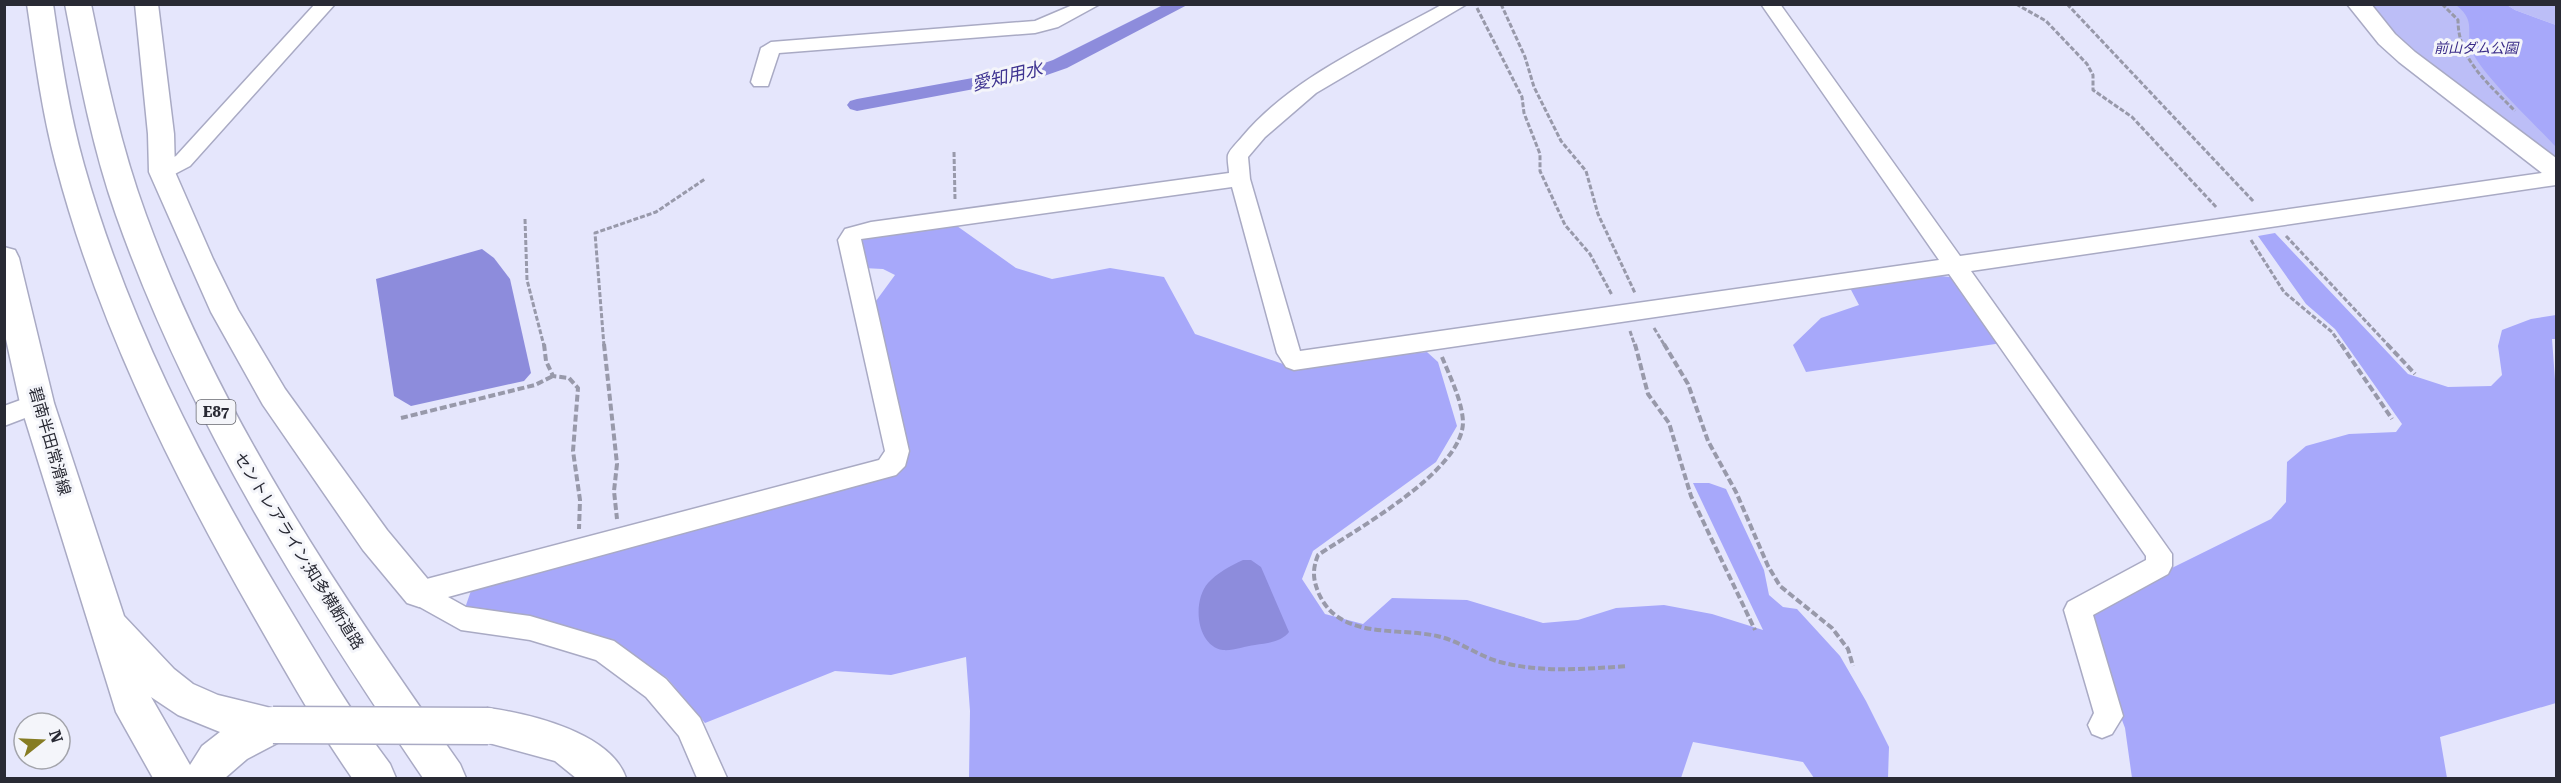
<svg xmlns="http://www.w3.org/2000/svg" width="2561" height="783" viewBox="0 0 2561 783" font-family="'Roboto Serif','Noto Sans JP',serif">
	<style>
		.green { fill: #bcbef7 }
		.forest { fill: #a7a8fa }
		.water { fill: #8d8cdc }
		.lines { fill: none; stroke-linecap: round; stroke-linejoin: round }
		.canal { fill: #8d8cdc; fill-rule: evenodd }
		.minor-casing { stroke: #a9aac4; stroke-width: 3 }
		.tertiary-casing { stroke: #a9aac4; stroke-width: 3 }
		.secondary-casing { stroke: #a9aac4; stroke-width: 3 }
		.motorway-casing { stroke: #a9aac4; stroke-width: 3 }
		.path-far1 { stroke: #9899aa; stroke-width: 3; stroke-dasharray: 5 2; stroke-linecap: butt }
		.path { stroke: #9899aa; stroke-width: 4; stroke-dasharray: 7 3; stroke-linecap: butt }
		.minor { fill: #fff; fill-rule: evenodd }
		.tertiary { fill: #fff; fill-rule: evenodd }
		.secondary { fill: #fff; fill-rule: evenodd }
		.motorway { fill: #fff; fill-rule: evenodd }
		.secondary-bridge-casing { stroke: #a9aac4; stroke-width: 39; stroke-linecap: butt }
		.secondary-bridge { stroke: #fff; stroke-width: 36 }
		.labels { text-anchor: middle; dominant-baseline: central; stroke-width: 6; stroke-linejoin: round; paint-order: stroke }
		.far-park-label { font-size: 14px; font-style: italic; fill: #382a87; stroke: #f4f5fa }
		.shield { fill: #f4f5fa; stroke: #66676f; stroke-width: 1.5 }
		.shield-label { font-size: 15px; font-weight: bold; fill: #292a34 }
		.street-label { font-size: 16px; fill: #292a34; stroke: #f4f5fa }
		.water-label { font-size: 18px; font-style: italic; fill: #3f3491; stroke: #f4f5fa }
	</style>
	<rect width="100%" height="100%" fill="#e5e6fc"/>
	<!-- green -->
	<g class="green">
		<path d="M2367,5H2491L2556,62V161C2491,112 2421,67 2367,5Z"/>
		<path d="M2507,5H2556V25L2515,10Z"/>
	</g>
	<!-- forest -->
	<g class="forest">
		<path d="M2456,5H2507L2515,10L2556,25V147C2538,127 2475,69 2470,46C2467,29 2475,20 2456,5Z"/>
		<path d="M957,226L1016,268L1052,279L1110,268L1164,277L1195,334L1289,366L1427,352L1438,362L1457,426L1436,462L1313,551L1302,579L1325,614L1363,624L1392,598L1467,600L1543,623L1578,620L1616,608L1664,605L1712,614L1763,630L1693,483H1709L1726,489L1764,570L1769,595L1783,607L1797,609L1840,656L1866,701L1889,747L1888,778H1814L1803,762L1693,742L1681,778H969L970,711L966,657L891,675L835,671L705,723L667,678L612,641L465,608L473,585L897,466L873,305L895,275L883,269L863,268L856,238L885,231Z"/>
		<path d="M2275,233L2408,374L2448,387L2491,386L2502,375L2498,346L2502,330L2531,319L2556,315V339H2552L2556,393V703L2440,737L2447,778H2132L2125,728L2090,635V621L2095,606L2271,519L2286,502L2287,462L2306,446L2349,434L2396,432L2402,424L2335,329L2306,304L2258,236Z"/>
		<path d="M1931,275L1950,277L1962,284L2002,343L1806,372L1793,345L1821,318L1859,305L1850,288Z"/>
	</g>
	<!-- water -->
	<g class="water">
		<path d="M482,249L494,258L510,279L531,373L524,381L411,406L394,396L376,279Z"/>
		<path d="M1243,560H1251L1261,567L1289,632C1281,642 1268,643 1255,645C1245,646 1233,651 1223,650C1196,646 1192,601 1208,583C1217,573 1230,566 1243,560Z"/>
	</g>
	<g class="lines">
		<!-- canal -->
		<path class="canal" d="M1165,4H1189L1067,68L1044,76L857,111L850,109L847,105L850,101L857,99L1033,67L1053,60Z"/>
		<!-- minor casing -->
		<g class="minor-casing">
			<g id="minor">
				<path d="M315,4H335L190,166L169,177H155L152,172L155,167L176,156Z"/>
				<path d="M1075,4H1100L1058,27L1035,33L779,53L768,86H754L751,82L761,48L771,42L1035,21Z"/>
				<path d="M1443,4H1467L1316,93L1265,137L1248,157L1250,179L1300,351L1939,260L1761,4H1780L1960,256L2556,171V185L1971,271L2172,554V566L2168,574L2093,615L2123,716L2112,734L2102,738L2092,734L2088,725L2094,713L2064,610L2068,602L2146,560V556L1949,274L1294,370L1286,367L1277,353L1232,187L861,239L909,451L905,466L896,475L448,597L466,607L530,616L614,641L666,679L700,718L727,778H697L679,736L646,697L596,660L530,640L461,630L409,601L406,593L409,585L419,581L879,460L885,451L838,240L845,229L871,222L1229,173C1229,168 1227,160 1228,155C1230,149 1238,142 1242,137C1293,76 1375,42 1443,4Z"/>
				<path d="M37,394L46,396L49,403L46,410L4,426V406Z"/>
			</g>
		</g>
		<!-- tertiary casing -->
		<g class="tertiary-casing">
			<g id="tertiary">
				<path d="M135,4H158L174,134L175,172L213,259L238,310L285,389L387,530L431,583L436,593L431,603L419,607L407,603L363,550L263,405L211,312L149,172L148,134Z"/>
				<path d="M2347,4H2371L2395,34L2415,52L2556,158V180L2547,177L2399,62L2379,44Z"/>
			</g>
		</g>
		<!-- secondary casing -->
		<g class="secondary-casing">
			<g id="secondary">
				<path d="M4,247L15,250L19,258L54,403L124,616L174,669L193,684L218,695L287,712L293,725L287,738L247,759L225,778H153L116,712L20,403L4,330ZM151,697L178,715L220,732L202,746L190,765Z"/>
				<path d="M488,708C531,714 611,733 626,778H576L555,761L474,739L468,726L474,713Z"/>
			</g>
		</g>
		<!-- motorway casing -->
		<g class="motorway-casing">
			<g id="motorway">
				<path d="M27,4H53C61,58 69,112 84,165C127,317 199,458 280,593C315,651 349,710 390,764L396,778H352L348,772C313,721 283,667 252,613C171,471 98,324 56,165C42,113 35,58 27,4Z"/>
				<path d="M65,4H91C106,76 121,147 146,215C219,415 338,591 460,764L466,778H423C303,601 188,419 116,215C92,147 79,76 65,4Z"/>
			</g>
		</g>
		<!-- path-far1 -->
		<g class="path-far1">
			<path d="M1501,4L1525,57L1534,87L1561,141L1586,171L1598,214L1635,293"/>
			<path d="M2016,4L2046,21L2087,64L2093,75V90L2132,117L2217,208"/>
			<path d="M2067,4L2254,202"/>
			<path d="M2442,4L2458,20C2458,60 2489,84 2515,111"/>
			<path d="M1477,8L1522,97L1524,113L1540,154V171L1565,225L1590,254L1612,295"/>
			<path d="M954,152L955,199"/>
			<path d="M525,219L527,280L544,346"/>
			<path d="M2286,236L2389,346"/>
			<path d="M2251,240L2284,292L2332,332L2342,346"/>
			<path d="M1654,328L1665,346"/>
			<path d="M1630,331L1635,346"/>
			<path d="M604,346L595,233L656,212L705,179"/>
		</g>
		<!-- path -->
		<g class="path">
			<path d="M544,344L546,361L553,376L569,378L578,388L573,451L580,500L579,529"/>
			<path d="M604,344L617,464L614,491L617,519"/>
			<path d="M1635,344L1648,394L1669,423L1691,496L1755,630"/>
			<path d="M1664,344L1688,384L1708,441L1736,492L1768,566L1780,586L1832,628L1848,649L1853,666"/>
			<path d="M2341,344L2392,419"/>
			<path d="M2387,344L2415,374"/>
			<path d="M1442,357C1450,377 1462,400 1463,422C1463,471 1355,530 1318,555C1312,570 1313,580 1319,594C1340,640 1396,627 1437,636C1460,641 1478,656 1500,662C1542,673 1585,669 1628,666"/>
			<path d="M401,418L535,385L553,376"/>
		</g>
		<!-- minor -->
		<use href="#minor" class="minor"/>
		<!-- tertiary -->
		<use href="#tertiary" class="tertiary"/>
		<!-- secondary -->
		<use href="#secondary" class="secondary"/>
		<!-- motorway -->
		<use href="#motorway" class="motorway"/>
		<!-- secondary-bridge casing -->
		<g class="secondary-bridge-casing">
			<path id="secondary-bridge" d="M273,725L488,726"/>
		</g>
		<!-- secondary-bridge -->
		<use href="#secondary-bridge" class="secondary-bridge"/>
	</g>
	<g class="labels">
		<!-- far-park labels -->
		<g class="far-park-label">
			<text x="2476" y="48">前山ダム公園</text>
		</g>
		<!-- shield labels -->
		<rect class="shield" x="196.5" y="400" width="39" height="24" rx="4.5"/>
		<g class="shield-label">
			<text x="216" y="412">E87</text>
		</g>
		<!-- street labels -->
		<g class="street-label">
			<text transform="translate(50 441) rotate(74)">碧南半田常滑線</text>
			<text transform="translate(299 551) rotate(58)">セントレアライン;知多横断道路</text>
		</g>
		<!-- water labels -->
		<g class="water-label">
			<text transform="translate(1007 76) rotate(-13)">愛知用水</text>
		</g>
	</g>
	<!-- border -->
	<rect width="2561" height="783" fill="none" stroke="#292a34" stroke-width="12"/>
	<!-- north arrow -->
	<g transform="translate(42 741) rotate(72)"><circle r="28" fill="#f4f5fa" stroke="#a3a4ab" stroke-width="1.5"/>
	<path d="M0-4.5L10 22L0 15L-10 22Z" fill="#867c23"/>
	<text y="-9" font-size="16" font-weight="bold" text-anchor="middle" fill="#292a34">N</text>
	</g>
</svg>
